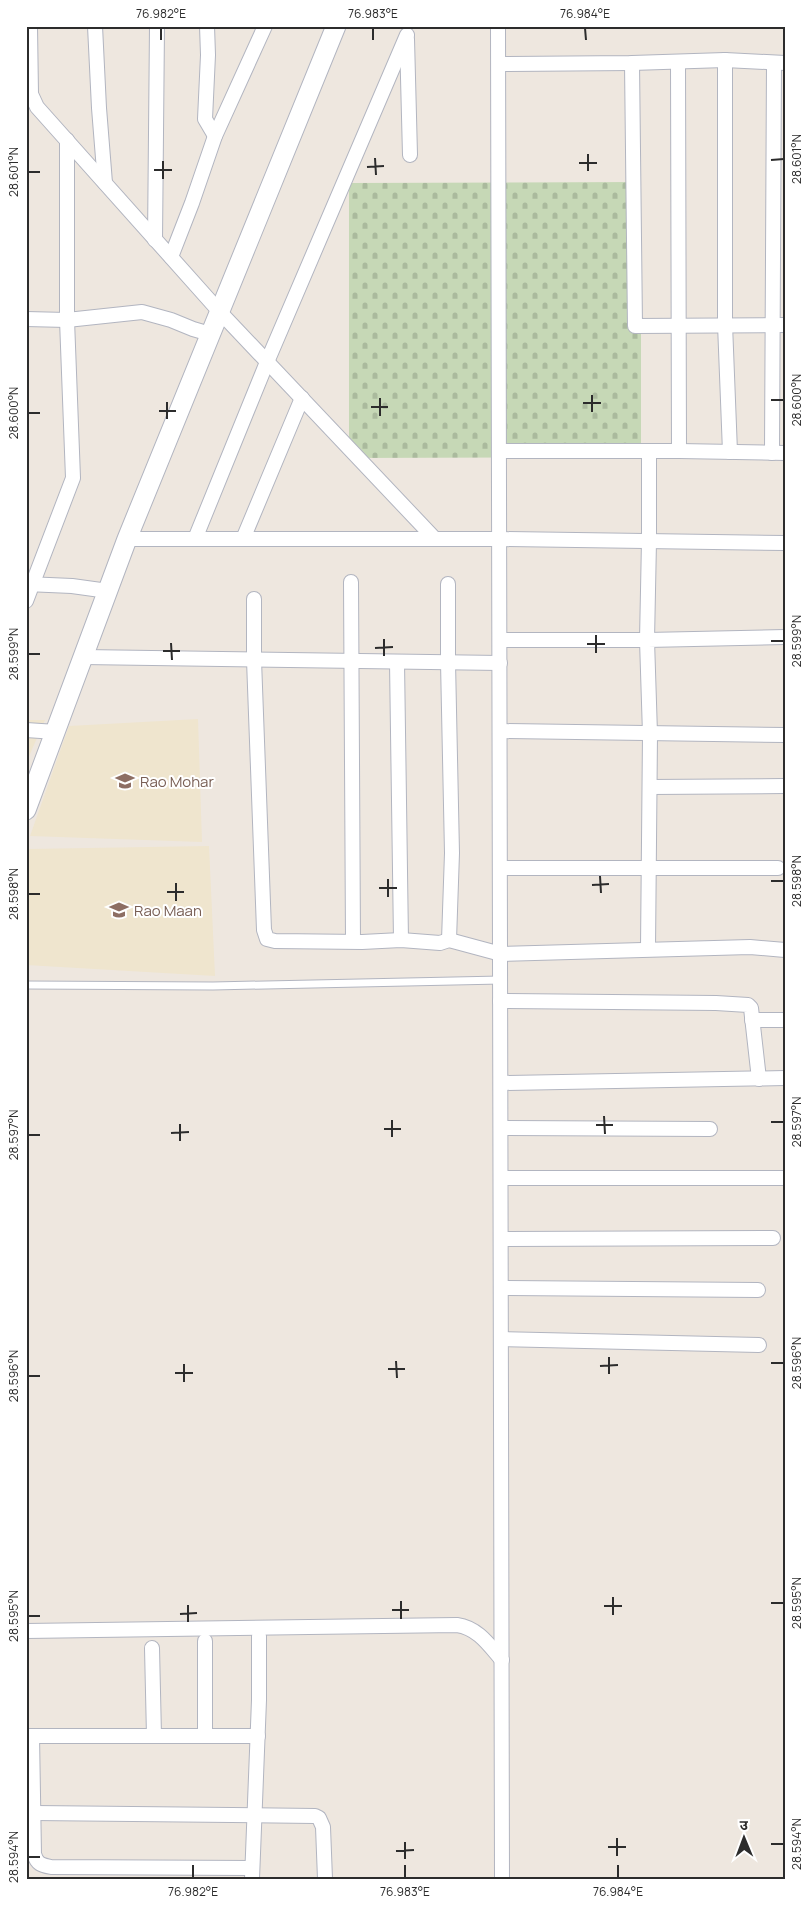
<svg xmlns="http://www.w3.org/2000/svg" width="811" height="1905" viewBox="0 0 811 1905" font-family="Manrope,'Noto Sans Devanagari',sans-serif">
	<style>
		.education { fill: #efe5ce }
		.cemetery { fill: url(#cemetery-stones) }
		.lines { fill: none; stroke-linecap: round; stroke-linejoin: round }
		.lane-casing { stroke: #b2b5c0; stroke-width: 9 }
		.street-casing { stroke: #b2b5c0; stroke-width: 16 }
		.secondary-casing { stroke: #b2b5c0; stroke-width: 21 }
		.lane { stroke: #fff; stroke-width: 7 }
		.street { stroke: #fff; stroke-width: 14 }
		.secondary { stroke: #fff; stroke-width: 19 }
		.ticks { fill: none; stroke: #2c2c2c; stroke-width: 2 }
		.labels { text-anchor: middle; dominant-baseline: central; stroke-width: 4; stroke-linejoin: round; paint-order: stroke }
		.education-label { font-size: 15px; fill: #785e54; stroke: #fff; text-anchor: start }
		.neatline { fill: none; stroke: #2c2c2c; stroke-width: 2 }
		.ticks-label { font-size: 12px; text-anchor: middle; fill: #2c2c2c }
	</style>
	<defs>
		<pattern id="cemetery-stones" width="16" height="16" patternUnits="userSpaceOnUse" patternTransform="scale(1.25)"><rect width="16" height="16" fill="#c6d8b6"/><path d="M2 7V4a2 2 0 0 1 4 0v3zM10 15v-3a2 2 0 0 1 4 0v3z" fill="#aaba9d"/></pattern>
	</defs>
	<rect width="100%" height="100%" fill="#eee7df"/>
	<!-- education -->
	<g class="education">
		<path d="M198,719L202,842L30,836L69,726Z"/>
		<path d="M26,720H45L26,763Z"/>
		<path d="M209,846L215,976L26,965V855L28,849Z"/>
	</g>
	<!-- cemetery -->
	<path class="cemetery" d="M641,182V457L349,458V183Z"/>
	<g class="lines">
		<!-- lane casing -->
		<g class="lane-casing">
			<path id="lane" d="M26,985L213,986L501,980"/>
		</g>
		<!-- street casing -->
		<g class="street-casing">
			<g id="street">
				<path d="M30,26L31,94L37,107L219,311L435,539"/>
				<path d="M95,26L99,108L105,183"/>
				<path d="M207,26L208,55L205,119L215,136"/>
				<path d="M498,26L502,1879"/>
				<path d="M407,39L410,155"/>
				<path d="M725,60V324L730,452"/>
				<path d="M678,62L679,451"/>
				<path d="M632,63L635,326L785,325"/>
				<path d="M499,64L632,63L725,60L785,63"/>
				<path d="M155,240L157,26"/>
				<path d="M171,257L192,203L215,136L265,26"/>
				<path d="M26,319L67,320L142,312L171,320L193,329L210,334"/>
				<path d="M499,451H679L785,453"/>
				<path d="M772,453L774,63"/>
				<path d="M127,539H500L785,543"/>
				<path d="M195,539L267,362L407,35"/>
				<path d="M243,539L302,398"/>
				<path d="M351,582L353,941"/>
				<path d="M26,584L72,586L108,591"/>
				<path d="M448,584V662L452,853L449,940"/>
				<path d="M254,599V660L264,930L267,939L275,941L362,942L401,940L440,943L449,940L501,954L750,947L785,950"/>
				<path d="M26,601L73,478L67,320V140"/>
				<path d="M500,640H647L649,541V451"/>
				<path d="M83,657L500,663"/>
				<path d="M397,662L401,940"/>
				<path d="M26,730L56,732"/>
				<path d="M500,731L785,735"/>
				<path d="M650,787L785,786"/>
				<path d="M500,868H778"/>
				<path d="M648,949L650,734L647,640L785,637"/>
				<path d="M500,1001L716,1003L748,1005L751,1008L759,1079"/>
				<path d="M752,1020H785"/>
				<path d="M501,1083L785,1078"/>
				<path d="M501,1128L710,1129"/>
				<path d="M501,1178H783"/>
				<path d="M501,1239L773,1238"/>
				<path d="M501,1288L758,1290"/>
				<path d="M501,1339L759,1345"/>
				<path d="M26,1631L457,1625C478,1628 489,1645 502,1660"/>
				<path d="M152,1648L154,1736"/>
				<path d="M26,1736H258"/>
				<path d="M32,1736L34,1854C37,1864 41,1865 51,1867L252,1868"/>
				<path d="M205,1736V1641"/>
				<path d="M34,1813L315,1816L319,1818L323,1827L325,1879"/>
				<path d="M252,1879L259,1700V1636"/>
			</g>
		</g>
		<!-- secondary casing -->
		<g class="secondary-casing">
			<path id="secondary" d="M26,810L127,539L336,26"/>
		</g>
		<!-- lane -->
		<use href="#lane" class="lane"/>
		<!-- street -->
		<use href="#street" class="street"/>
		<!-- secondary -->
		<use href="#secondary" class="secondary"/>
	</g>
	<!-- ticks -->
	<path class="ticks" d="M161,28V40M373,28V40M585,28L586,40M588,154V171M375,158L376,175M771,160L784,159M163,161V179M579,163H597M367,167L384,166M154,170H172M28,172H40M592,395V412M380,398V416M771,400H784M167,402V419M583,403H601M371,407H388M159,411H176M28,413H40M596,635V653M384,639V656M771,641H784M171,643L172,660M587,644H605M375,648L393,647M163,651H180M28,654H40M600,876L601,893M388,879V897M771,881H784M176,883V901M592,885L609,884M379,888H397M167,892H184M28,894H40M604,1116L605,1134M392,1120V1137M771,1122H784M180,1124V1141M596,1125H613M384,1129H401M171,1133L189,1132M28,1135H40M609,1357V1374M396,1361L397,1378M771,1363H784M184,1364V1382M600,1366L618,1365M388,1369H405M175,1373H193M28,1376H40M613,1597V1615M401,1601V1619M771,1603H784M188,1605V1622M604,1606H622M392,1610H409M180,1614L197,1613M28,1616H40M617,1838V1856M405,1842V1859M771,1844H784M608,1847H626M396,1851L414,1850M28,1857H40M193,1865V1878M405,1865V1878M618,1865V1878"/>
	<!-- icons -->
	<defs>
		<g id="school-bare" transform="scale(1.5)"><path d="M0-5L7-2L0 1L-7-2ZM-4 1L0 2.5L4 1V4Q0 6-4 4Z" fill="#8d6e63" stroke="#fff" stroke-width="2.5" paint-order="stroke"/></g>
	</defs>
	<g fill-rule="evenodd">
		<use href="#school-bare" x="125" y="781"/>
		<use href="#school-bare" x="119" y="910"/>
	</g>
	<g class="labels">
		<!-- education labels -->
		<g class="education-label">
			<text x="140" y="781">Rao Mohar</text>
			<text x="134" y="910">Rao Maan</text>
		</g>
	</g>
	<!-- border -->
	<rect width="811" height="1905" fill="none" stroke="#ffffff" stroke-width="55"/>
	<!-- north arrow -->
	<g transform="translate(744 1838) rotate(359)" stroke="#ffffff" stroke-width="4" paint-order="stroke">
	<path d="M0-4L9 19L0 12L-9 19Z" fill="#2c2c2c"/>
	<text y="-8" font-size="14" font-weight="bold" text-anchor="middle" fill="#2c2c2c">उ</text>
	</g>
	<rect x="28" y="28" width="756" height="1850" class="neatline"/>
	<g class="ticks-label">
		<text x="161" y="18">76.982°E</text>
		<text x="373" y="18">76.983°E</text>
		<text x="585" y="18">76.984°E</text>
		<text transform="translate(797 159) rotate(-90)" y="4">28.601°N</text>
		<text transform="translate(14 172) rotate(-90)" y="4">28.601°N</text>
		<text transform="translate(797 400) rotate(-90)" y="4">28.600°N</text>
		<text transform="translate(14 413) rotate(-90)" y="4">28.600°N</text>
		<text transform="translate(797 641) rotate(-90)" y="4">28.599°N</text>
		<text transform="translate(14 654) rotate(-90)" y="4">28.599°N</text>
		<text transform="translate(797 881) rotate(-90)" y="4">28.598°N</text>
		<text transform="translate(14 894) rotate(-90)" y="4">28.598°N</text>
		<text transform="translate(797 1122) rotate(-90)" y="4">28.597°N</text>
		<text transform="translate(14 1135) rotate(-90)" y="4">28.597°N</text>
		<text transform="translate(797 1363) rotate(-90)" y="4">28.596°N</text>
		<text transform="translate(14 1376) rotate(-90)" y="4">28.596°N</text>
		<text transform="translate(797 1603) rotate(-90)" y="4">28.595°N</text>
		<text transform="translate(14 1616) rotate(-90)" y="4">28.595°N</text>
		<text transform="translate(797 1844) rotate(-90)" y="4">28.594°N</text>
		<text transform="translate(14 1857) rotate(-90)" y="4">28.594°N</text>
		<text x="193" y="1896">76.982°E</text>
		<text x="405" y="1896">76.983°E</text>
		<text x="618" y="1896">76.984°E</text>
	</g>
</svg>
